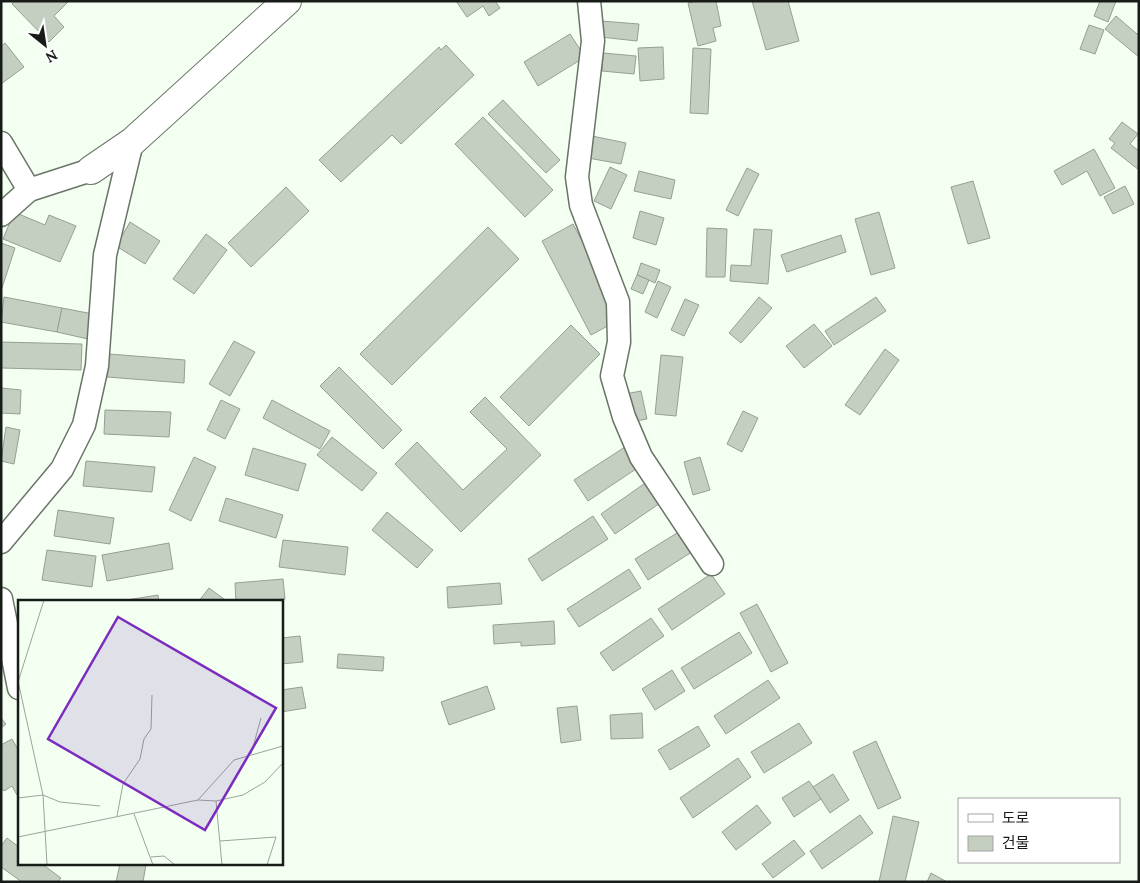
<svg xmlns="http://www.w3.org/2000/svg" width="1140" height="883" viewBox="0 0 1140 883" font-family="Lora,'Noto Sans KR',serif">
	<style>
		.building { fill: #c4cfc2; stroke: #95a093 }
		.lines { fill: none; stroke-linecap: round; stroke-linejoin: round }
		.minor-casing { stroke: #6a7568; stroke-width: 25 }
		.tertiary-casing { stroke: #6a7568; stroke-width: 30 }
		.minor { stroke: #fff; stroke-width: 22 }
		.tertiary { stroke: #fff; stroke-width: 28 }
		.inset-road { fill: none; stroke: #9ba49a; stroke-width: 1 }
		.view { fill: #7b2cbf; fill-opacity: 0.15; stroke: #7b2cbf; stroke-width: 2.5 }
		.inset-edge { fill: none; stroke: #181c18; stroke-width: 2.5 }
	</style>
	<rect width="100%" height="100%" fill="#f3fff1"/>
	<!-- building -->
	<g class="building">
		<path d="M14,1H69L54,16L64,27L49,42L12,4Z"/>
		<path d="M456,1H495L500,8L489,16L483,6L467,17Z"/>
		<path d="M696,1H716L721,26L713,28L716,41L698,46L688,3Z"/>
		<path d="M752,1H788L799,41L766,50Z"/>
		<path d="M1100,1H1116L1108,22L1094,16Z"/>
		<path d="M1116,16L1137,34L1139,33V57L1105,29Z"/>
		<path d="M601,21L639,24L637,41L600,37Z"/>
		<path d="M1089,25L1104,30L1095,54L1080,49Z"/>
		<path d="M570,34L585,57L538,86L524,62Z"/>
		<path d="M5,43L24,67L1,84V46Z"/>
		<path d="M446,45L474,75L401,144L392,135L341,182L319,160L439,47L441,50Z"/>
		<path d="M663,47L664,79L640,81L638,48Z"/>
		<path d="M693,48L711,49L708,114L690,113Z"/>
		<path d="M603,53L636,56L634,74L602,71Z"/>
		<path d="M503,100L560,160L546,173L488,114Z"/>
		<path d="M483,117L553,190L525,217L455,144Z"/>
		<path d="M1122,122L1138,134L1130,144L1139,151V170L1111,148L1115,143L1109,139Z"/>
		<path d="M592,136L626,143L621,164L588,158Z"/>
		<path d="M1094,149L1115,188L1100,196L1087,171L1062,185L1054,171Z"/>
		<path d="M610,167L627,175L611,209L594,201Z"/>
		<path d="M747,168L759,174L738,216L726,210Z"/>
		<path d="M639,171L675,180L671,199L634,191Z"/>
		<path d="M973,181L990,238L968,244L951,187Z"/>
		<path d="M1125,186L1134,204L1113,214L1104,197Z"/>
		<path d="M286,187L309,211L251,267L228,243Z"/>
		<path d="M640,211L664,218L656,245L633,238Z"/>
		<path d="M14,212L45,225L49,215L76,226L60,262L3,239Z"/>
		<path d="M879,212L895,268L871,275L855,219Z"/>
		<path d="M130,222L160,241L145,264L116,246Z"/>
		<path d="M573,224L614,301L606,305L615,322L591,335L542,241Z"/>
		<path d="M488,227L519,259L392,385L360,354Z"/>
		<path d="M707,228L727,229L725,277H706Z"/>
		<path d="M754,229L772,230L768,284L730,281L731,265L751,266Z"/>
		<path d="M206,234L227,250L194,294L173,279Z"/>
		<path d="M841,235L846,252L787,272L781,255Z"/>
		<path d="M1,243L15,248L2,288L1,287Z"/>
		<path d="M641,263L660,270L655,283L637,275Z"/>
		<path d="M637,275L649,280L643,294L631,289Z"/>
		<path d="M658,281L671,287L657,318L645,312Z"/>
		<path d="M4,297L62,308L57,332L1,322Z"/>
		<path d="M759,297L772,308L741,343L729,333Z"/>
		<path d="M876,297L886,311L834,345L825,331Z"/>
		<path d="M685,299L699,305L684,336L671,330Z"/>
		<path d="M62,308L93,314L88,339L57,332Z"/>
		<path d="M814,324L832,346L804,368L786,346Z"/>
		<path d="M571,325L600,354L529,426L500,397Z"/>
		<path d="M234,341L255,352L230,396L209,384Z"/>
		<path d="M1,342L82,344L81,370L1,368Z"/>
		<path d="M885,349L899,360L860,415L845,405Z"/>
		<path d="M109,354L185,360L184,383L107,377Z"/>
		<path d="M661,355L683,357L676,416L655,414Z"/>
		<path d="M339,367L402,430L383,449L320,386Z"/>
		<path d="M1,388L21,390L20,414L1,413Z"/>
		<path d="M641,391L647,419L630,422L625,394Z"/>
		<path d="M485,397L541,455L461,532L395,464L417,442L463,490L507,449L470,412Z"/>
		<path d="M221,400L240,409L225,439L207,430Z"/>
		<path d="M272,400L330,431L320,449L263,418Z"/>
		<path d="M105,410L171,412L169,437L104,434Z"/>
		<path d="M743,411L758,418L742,452L727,444Z"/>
		<path d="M6,427L20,430L14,464L1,461Z"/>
		<path d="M332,437L377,473L362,491L317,455Z"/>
		<path d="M628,445L642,465L588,501L574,480Z"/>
		<path d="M253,448L306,464L298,491L245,475Z"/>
		<path d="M194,457L216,467L191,521L169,510Z"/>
		<path d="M700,457L710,490L693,495L684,462Z"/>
		<path d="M86,461L155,467L152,492L83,486Z"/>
		<path d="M651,479L666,499L615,534L601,514Z"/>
		<path d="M226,498L283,515L276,538L219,521Z"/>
		<path d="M58,510L114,518L110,544L54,536Z"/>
		<path d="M387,512L433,550L417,568L372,530Z"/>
		<path d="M593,516L608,539L542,581L528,559Z"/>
		<path d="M685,528L698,548L648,580L635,559Z"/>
		<path d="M283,540L348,547L345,575L279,567Z"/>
		<path d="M169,543L173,569L107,581L102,555Z"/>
		<path d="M47,550L96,556L92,587L42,580Z"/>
		<path d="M629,569L641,588L579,627L567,609Z"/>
		<path d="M711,574L725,594L672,630L658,609Z"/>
		<path d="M283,579L285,599L236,602L235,583Z"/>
		<path d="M500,583L502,604L448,608L447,587Z"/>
		<path d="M209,588L228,602H198Z"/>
		<path d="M158,595L159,602H114Z"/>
		<path d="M757,604L788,663L771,672L740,613Z"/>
		<path d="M651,618L664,636L613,671L600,653Z"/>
		<path d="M554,621L555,644L521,646V642L494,644L493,625Z"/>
		<path d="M739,632L752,653L694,689L681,668Z"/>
		<path d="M300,636L303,662L281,664V638Z"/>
		<path d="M338,654L384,657L383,671L337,668Z"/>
		<path d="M672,670L685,691L655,710L642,689Z"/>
		<path d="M768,680L780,698L726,734L714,716Z"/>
		<path d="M487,686L495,709L449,725L441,702Z"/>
		<path d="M302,687L306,708L281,712V690Z"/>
		<path d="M577,706L581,740L561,743L557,708Z"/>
		<path d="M642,713L643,738L611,739L610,715Z"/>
		<path d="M1,718L6,724L1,728Z"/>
		<path d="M799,723L812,743L764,773L751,752Z"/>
		<path d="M698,726L710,746L670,770L658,750Z"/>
		<path d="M12,739L19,751V794L17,795L12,786L4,791L1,787V745Z"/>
		<path d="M876,741L901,798L878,809L853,752Z"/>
		<path d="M738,758L751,777L693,818L680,798Z"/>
		<path d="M833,774L849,800L830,813L813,787Z"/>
		<path d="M809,781L821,799L794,817L782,798Z"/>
		<path d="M757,805L771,823L736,850L722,832Z"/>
		<path d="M860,815L873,833L822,869L810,851Z"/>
		<path d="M893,816L919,822L905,882H879Z"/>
		<path d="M7,838L19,847V864H42L61,878L58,882H22L1,867V846Z"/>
		<path d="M794,840L805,854L773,878L762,864Z"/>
		<path d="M120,864H146L143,882H116Z"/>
		<path d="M931,873L947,882H927Z"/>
	</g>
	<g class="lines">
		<!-- minor casing -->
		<g class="minor-casing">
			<g id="minor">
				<path d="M589,1L593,41L577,177L581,205L618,302L619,342L612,376L624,417L641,457L712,564"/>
				<path d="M1,143L29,190"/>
				<path d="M1,215L29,190L91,170"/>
				<path d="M1,542L62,469L84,425L97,366L105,255L132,142"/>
				<path d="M1,599L19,688"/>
			</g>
		</g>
		<!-- tertiary casing -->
		<g class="tertiary-casing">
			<path id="tertiary" d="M91,170L132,142L287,1"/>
		</g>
		<!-- minor -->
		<use href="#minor" class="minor"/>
		<!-- tertiary -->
		<use href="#tertiary" class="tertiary"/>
	</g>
	<!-- overview -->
	<g transform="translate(18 600)">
		<rect width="265" height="265" fill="#f3fff1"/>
		<path class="inset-road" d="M0,81L25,195L29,265M0,82L26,0M233,154L243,118M0,198L25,195L42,202L82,206M180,200L216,160L265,146M198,201L204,265M116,214L135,265M99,216L105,184L122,159L126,139L133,129L134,95M0,237L180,200L198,201L225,195L247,182L265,163M202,241L258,237L249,265M133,257L146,256L157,265"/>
		<path class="view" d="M100,17L258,108L187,230L30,139Z"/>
		<rect width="265" height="265" class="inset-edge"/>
	</g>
	<!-- border -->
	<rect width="1140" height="883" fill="none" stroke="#181c18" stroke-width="5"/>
	<!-- legend -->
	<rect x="958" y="798" width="162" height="65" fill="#ffffff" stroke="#a3a4a3"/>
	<rect x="968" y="814" width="25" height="8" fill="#ffffff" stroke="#a3a4a3"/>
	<text x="1002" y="823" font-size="15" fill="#181c18">도로</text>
	<rect x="968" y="836" width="25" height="15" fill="#c4cfc2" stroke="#a3a4a3"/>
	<text x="1002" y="848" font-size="15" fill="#181c18">건물</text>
	<!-- north arrow -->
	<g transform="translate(45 45) rotate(150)" stroke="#ffffff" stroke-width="4" paint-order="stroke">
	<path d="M0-4L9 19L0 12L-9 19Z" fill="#181c18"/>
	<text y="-8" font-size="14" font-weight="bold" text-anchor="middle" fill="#181c18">N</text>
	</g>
</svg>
